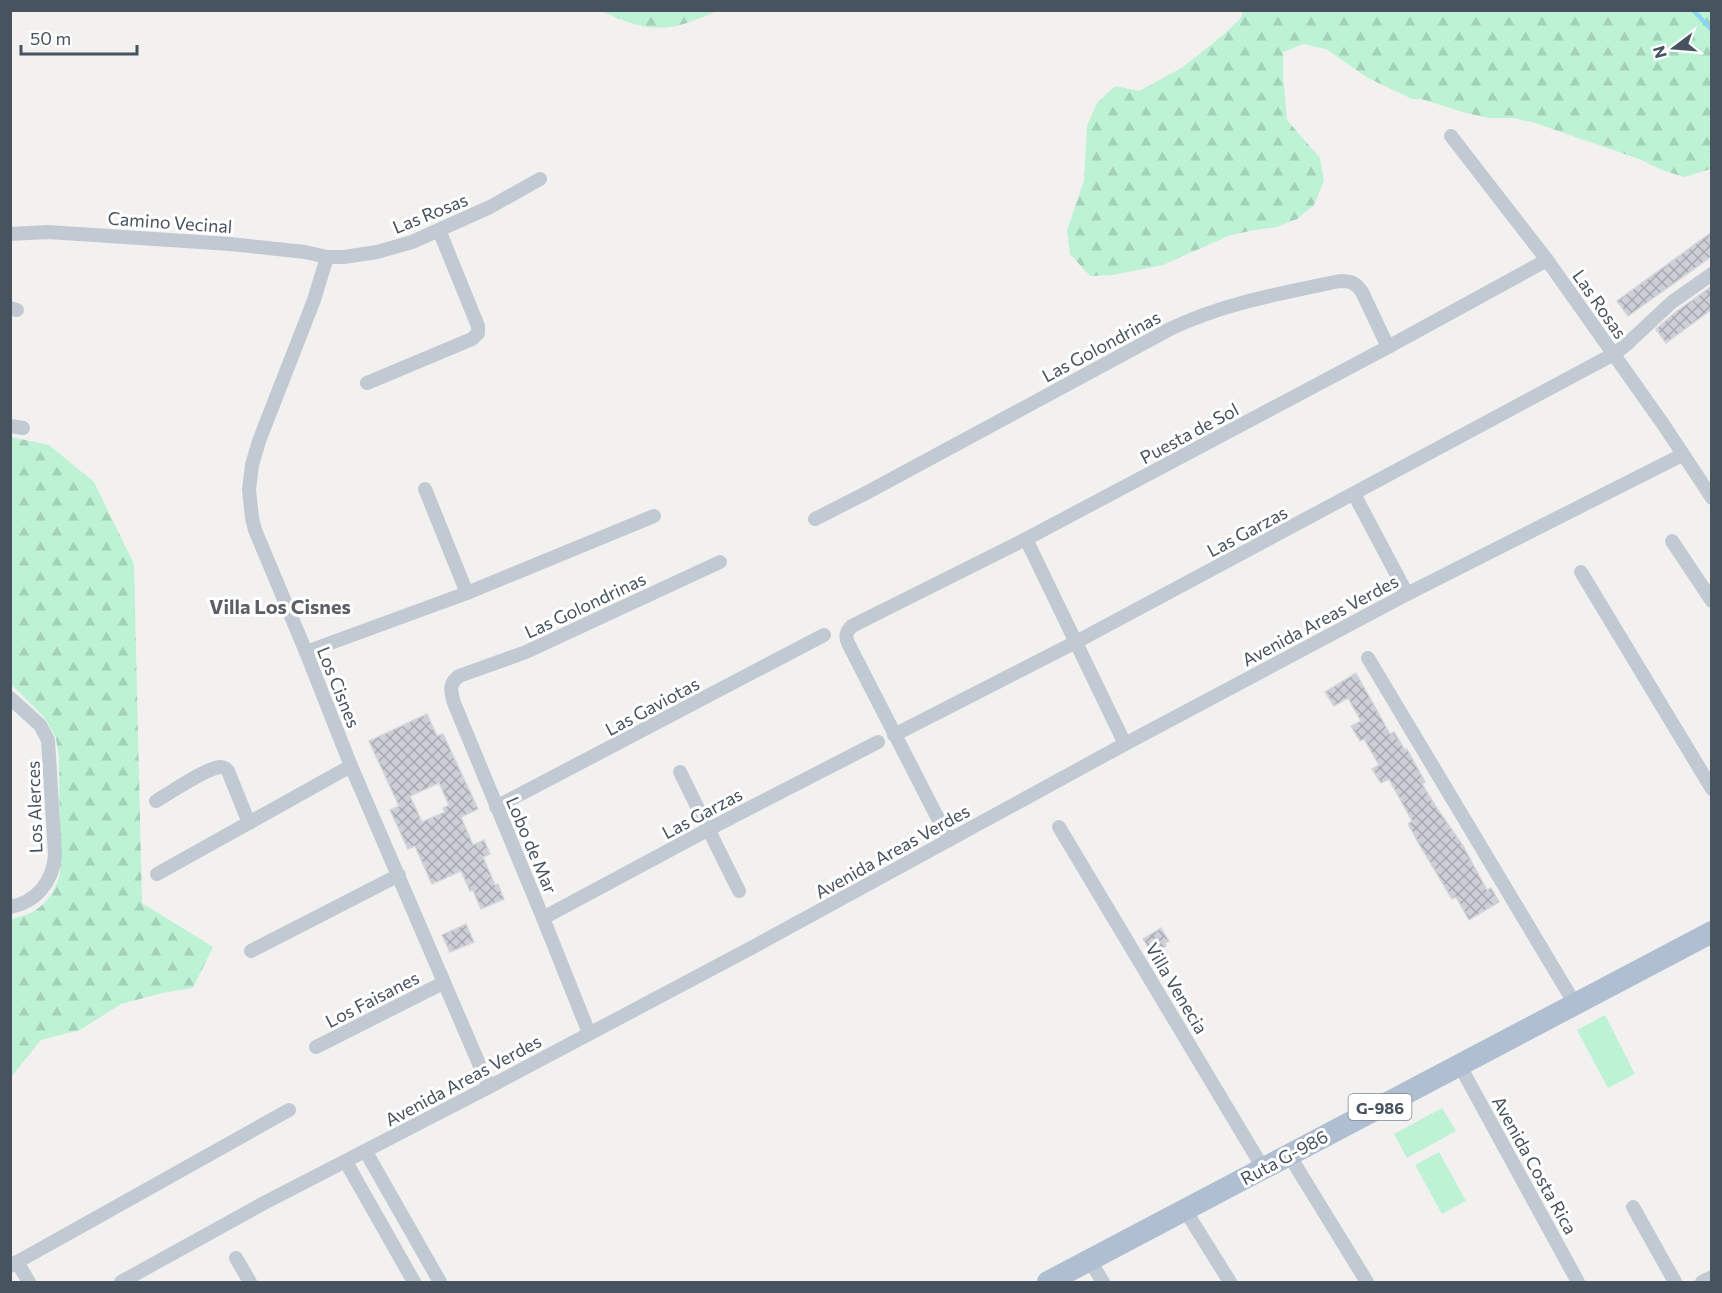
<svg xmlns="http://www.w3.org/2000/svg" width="1722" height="1293" viewBox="0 0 1722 1293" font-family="Commissioner,sans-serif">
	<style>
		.forest { fill: url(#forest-firs) }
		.green { fill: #bdf2d5 }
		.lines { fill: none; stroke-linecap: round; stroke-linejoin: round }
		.stream { stroke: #88d6f2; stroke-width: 4.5 }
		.building { fill: url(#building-cross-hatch); stroke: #d4d6dc; stroke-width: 1.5; fill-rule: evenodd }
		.street { stroke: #c1cad3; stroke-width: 14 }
		.primary { stroke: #afbed1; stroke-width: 22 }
		.labels { text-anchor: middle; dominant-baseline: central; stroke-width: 6; stroke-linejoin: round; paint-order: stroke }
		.shield { fill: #fff; stroke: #7e878f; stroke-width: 1.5 }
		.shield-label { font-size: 16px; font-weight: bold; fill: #47535f }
		.street-label { font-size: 18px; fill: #47535f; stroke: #fff }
		.neighbourhood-label { font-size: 20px; font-weight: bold; fill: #5c6066; stroke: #fff }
	</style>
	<defs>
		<pattern id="forest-firs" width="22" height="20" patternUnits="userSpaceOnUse" patternTransform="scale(1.5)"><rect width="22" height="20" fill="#bdf2d5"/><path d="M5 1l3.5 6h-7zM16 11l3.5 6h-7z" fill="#a4d1b9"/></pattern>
		<pattern id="building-cross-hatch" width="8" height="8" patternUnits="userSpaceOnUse" patternTransform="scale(1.5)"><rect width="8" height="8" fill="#cccfd6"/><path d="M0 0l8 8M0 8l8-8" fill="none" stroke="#a7abb1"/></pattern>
	</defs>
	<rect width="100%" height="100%" fill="#f3f1f0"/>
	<!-- forest -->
	<g class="forest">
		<path d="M601,11H716C710,15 702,17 695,20C658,35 635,26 601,11Z"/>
		<path d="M1243,11H1711V169L1684,177L1662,170L1639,159L1535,123L1512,118H1489L1466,113L1421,99H1412L1368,78L1326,49L1303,44L1283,52V75L1287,120L1320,158L1324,181L1314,205L1297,219L1277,227L1254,230L1228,236L1163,265L1113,275L1090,276L1070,254L1067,230L1084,181L1087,126L1097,103L1115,86L1139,91L1183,67L1222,36L1240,19Z"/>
		<path d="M11,437L49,445L94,482L134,564L142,903L213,947L193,988L162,993L121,1004L80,1030L41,1040L11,1077V919C37,915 54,899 60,873L59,757L56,738L45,718L11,684Z"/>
	</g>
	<!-- green -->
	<g class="green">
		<path d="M1605,1015L1635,1074L1608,1088L1577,1030Z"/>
		<path d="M1442,1108L1456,1131L1407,1158L1394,1134Z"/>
		<path d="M1439,1152L1466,1201L1442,1214L1415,1165Z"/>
	</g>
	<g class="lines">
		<!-- stream -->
		<path class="stream" d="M1693,10L1712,30"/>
	</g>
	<!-- building -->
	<g class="building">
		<path d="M1712,232V256L1628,316L1617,301Z"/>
		<path d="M1712,286V309L1666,343L1656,329L1677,311Z"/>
		<path d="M1356,673L1390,734L1394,732L1405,750L1407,749L1425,782L1422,784L1436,807L1463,846L1487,890L1491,888L1499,902L1469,920L1456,897L1452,899L1419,844L1408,824L1412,821L1389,779L1381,783L1372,769L1379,765L1364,739L1360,741L1351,726L1361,721L1348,698L1334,706L1325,692Z"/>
		<path d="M427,714L437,736L443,734L478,809L461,817L473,845L484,840L490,854L483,857L495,885L498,884L504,899L481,909L473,890L470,891L461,871L432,884L415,846L408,849L390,810L399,806L369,741ZM439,783L449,805L443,808L445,812L422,822L410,796Z"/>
		<path d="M466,924L474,942L450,952L442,935Z"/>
		<path d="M1161,928L1169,941L1165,943L1166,946L1153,955L1143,939Z"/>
	</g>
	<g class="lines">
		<!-- street -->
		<g class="street">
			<path d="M1451,136L1547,260L1663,424L1712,498"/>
			<path d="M10,234L48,232L230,244L305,252L327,257H344L377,252L412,242L490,207L540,179"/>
			<path d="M327,257L314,300L259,441L252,465L249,490L252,518L255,530L306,652L351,766L489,1087"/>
			<path d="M10,308L17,310"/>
			<path d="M367,383L472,339L478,333V326L439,230"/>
			<path d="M10,426L23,428"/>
			<path d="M425,489L467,593"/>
			<path d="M1354,494L1407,594"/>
			<path d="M815,519L868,492L1170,329C1224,303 1283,293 1340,281C1351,281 1356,283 1362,292L1388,347"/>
			<path d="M1026,539L1125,744"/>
			<path d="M1672,541L1712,601"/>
			<path d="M1581,572L1712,789"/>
			<path d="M306,652L467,593L654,516"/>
			<path d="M1368,658L1575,1004"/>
			<path d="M10,698L40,725L48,740L55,855C53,881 37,902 10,907"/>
			<path d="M894,735L1076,642L1614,354L1627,344L1672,302L1712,274"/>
			<path d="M680,772L739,891"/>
			<path d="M156,801C170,793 204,769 220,767C225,767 225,768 228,771L249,823"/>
			<path d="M496,807L824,635"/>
			<path d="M1059,827L1263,1168"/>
			<path d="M949,840L848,643C845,636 846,632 852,626L1026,539L1388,347L1547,260"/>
			<path d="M157,874L351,766"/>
			<path d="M543,918L709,829L878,742"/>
			<path d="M251,951L399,875"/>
			<path d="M589,1033L543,918L454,703C451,692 448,684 459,676L526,652L720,562"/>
			<path d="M316,1047L443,983"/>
			<path d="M1460,1066L1578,1282"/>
			<path d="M366,1152L440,1282"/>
			<path d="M1289,1155L1367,1282"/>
			<path d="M346,1162L414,1282"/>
			<path d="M1633,1207L1675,1282"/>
			<path d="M1185,1210L1230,1282"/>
			<path d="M236,1258L250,1282"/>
			<path d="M1090,1261L1103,1282"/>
			<path d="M17,1262L29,1282"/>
			<path d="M10,1266L289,1110"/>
			<path d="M121,1282L264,1203L489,1087L753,947L1125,744L1407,594L1682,455"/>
			<path d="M1702,1282L1712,1277"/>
		</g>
		<!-- primary -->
		<path class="primary" d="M1048,1282L1712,932"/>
	</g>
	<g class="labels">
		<!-- shield labels -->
		<rect class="shield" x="1348.5" y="1094" width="63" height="26" rx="4.5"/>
		<g class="shield-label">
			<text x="1380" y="1107">G-986</text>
		</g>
		<!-- street labels -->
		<g class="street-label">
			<text transform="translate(430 213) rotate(-22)">Las Rosas</text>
			<text transform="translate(170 222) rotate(4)">Camino Vecinal</text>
			<text transform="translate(1600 304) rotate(55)">Las Rosas</text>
			<text transform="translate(1101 346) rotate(-28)">Las Golondrinas</text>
			<text transform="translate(1189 433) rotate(-28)">Puesta de Sol</text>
			<text transform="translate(1247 531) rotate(-28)">Las Garzas</text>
			<text transform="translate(585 605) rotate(-25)">Las Golondrinas</text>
			<text transform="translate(1320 620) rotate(-28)">Avenida Areas Verdes</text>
			<text transform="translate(339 687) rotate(68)">Los Cisnes</text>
			<text transform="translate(652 706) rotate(-28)">Las Gaviotas</text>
			<text transform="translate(34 807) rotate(-92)">Los Alerces</text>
			<text transform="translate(702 813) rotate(-28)">Las Garzas</text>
			<text transform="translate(532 845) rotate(67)">Lobo de Mar</text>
			<text transform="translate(892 851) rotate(-29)">Avenida Areas Verdes</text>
			<text transform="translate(1177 988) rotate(59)">Villa Venecia</text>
			<text transform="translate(372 999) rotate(-27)">Los Faisanes</text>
			<text transform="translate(463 1080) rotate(-28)">Avenida Areas Verdes</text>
			<text transform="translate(1284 1157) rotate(-28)">Ruta G-986</text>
			<text transform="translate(1535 1165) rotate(61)">Avenida Costa Rica</text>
		</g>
		<!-- neighbourhood labels -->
		<g class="neighbourhood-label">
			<text x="280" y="606">Villa Los Cisnes</text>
		</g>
	</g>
	<!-- border -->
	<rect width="1722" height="1293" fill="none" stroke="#47535f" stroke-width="24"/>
	<!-- north arrow -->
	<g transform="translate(1674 48) rotate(254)" stroke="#ffffff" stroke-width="4.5" paint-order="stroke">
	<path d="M0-4.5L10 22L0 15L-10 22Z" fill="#47535f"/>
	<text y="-9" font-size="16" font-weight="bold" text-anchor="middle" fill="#47535f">N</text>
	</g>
	<!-- scale -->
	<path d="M21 45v9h116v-9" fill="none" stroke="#47535f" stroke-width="3"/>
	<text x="30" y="45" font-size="18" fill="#47535f" stroke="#ffffff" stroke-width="4.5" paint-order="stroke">50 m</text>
</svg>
